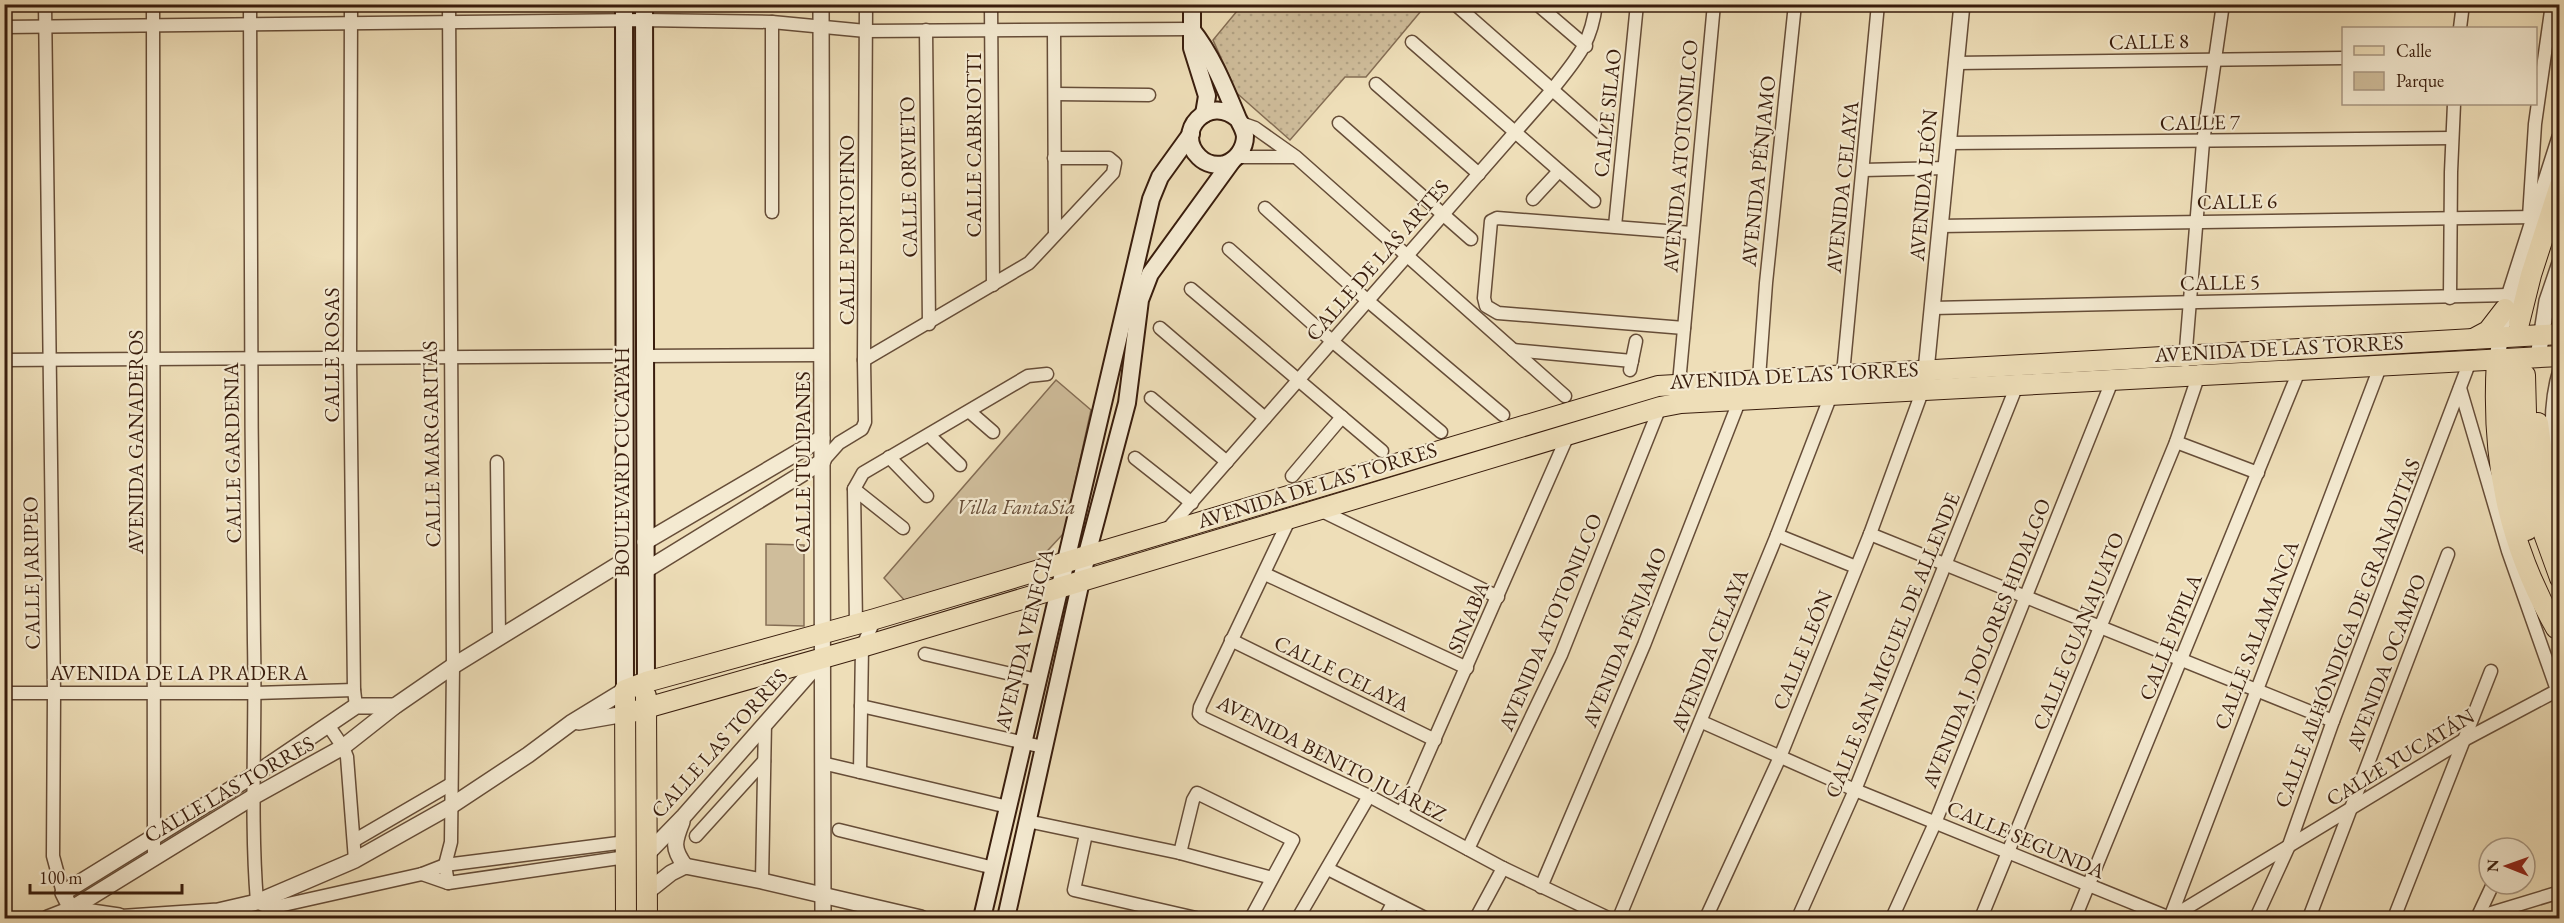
<svg xmlns="http://www.w3.org/2000/svg" width="2564" height="923" viewBox="0 0 2564 923" font-family="'EB Garamond',serif">
	<style>
		.grass { fill: url(#grass-dots); stroke: #846d54; stroke-width: 1.5 }
		.park { fill: #cfbd9b; stroke: #846d54; stroke-width: 1.5 }
		.lines { fill: none; stroke-linecap: round; stroke-linejoin: round }
		.minor-casing { stroke: #664d38; stroke-width: 15 }
		.tertiary-casing { stroke: #664d38; stroke-width: 18 }
		.secondary-casing { stroke: #391d0d; stroke-width: 20 }
		.primary-casing { stroke: #391d0d; stroke-width: 22 }
		.minor { stroke: #f4ead1; stroke-width: 12 }
		.tertiary { stroke: #f4ead1; stroke-width: 15 }
		.secondary { stroke: #f4ead1; stroke-width: 16 }
		.primary { stroke: #eedeb8; stroke-width: 20 }
		.labels { text-anchor: middle; dominant-baseline: central; stroke-width: 4.5; stroke-linejoin: round; paint-order: stroke }
		.street-label { font-size: 21px; fill: #391d0d; stroke: #f4ead1 }
		.park-label { font-size: 21px; font-style: italic; fill: #664d38; stroke: #f4ead1 }
	</style>
	<defs>
		<pattern id="grass-dots" width="8" height="8" patternUnits="userSpaceOnUse" patternTransform="scale(1.5)"><rect width="8" height="8" fill="#cfbd9b"/><path d="M2 2h.1M6 6h.1" fill="none" stroke="#b2a284" stroke-width="1.8" stroke-linecap="round"/></pattern>
	</defs>
	<rect width="100%" height="100%" fill="#eedeb8"/>
	<filter id="stains"><feTurbulence type="fractalNoise" baseFrequency=".00333" numOctaves="4"/><feColorMatrix values="0 0 0 0 .2 0 0 0 0 .09 0 0 0 0 .02 0 0 0 .5 -.17"/></filter>
	<radialGradient id="worn" r=".72"><stop offset=".6" stop-color="#630" stop-opacity="0"/><stop offset="1" stop-color="#630" stop-opacity=".3"/></radialGradient>
	<!-- grass -->
	<path class="grass" d="M1242,5H1426L1366,77H1345L1290,140L1231,88L1230,78L1213,40Z"/>
	<!-- park -->
	<g class="park">
		<path d="M1056,380L1091,410L1064,533L1036,563L906,602L884,578Z"/>
		<path d="M766,544L804,545V626L766,625Z"/>
	</g>
	<g class="lines">
		<!-- minor casing -->
		<g class="minor-casing">
			<g id="minor">
				<path d="M45,4L54,693L53,856L63,893"/>
				<path d="M153,4L154,857"/>
				<path d="M250,4C250,218 251,430 254,643C256,729 250,816 257,902L263,905L279,906L422,874L445,865L626,842"/>
				<path d="M351,4L350,359L354,690L356,706"/>
				<path d="M991,4L993,285"/>
				<path d="M1455,4L1607,138"/>
				<path d="M1537,4L1586,46"/>
				<path d="M4,27L644,20L772,22L866,31L1191,29"/>
				<path d="M2460,28L2463,4"/>
				<path d="M926,30L929,324"/>
				<path d="M1054,31L1055,234"/>
				<path d="M1412,42L1594,201"/>
				<path d="M1955,63L2344,58"/>
				<path d="M1376,84L1479,174"/>
				<path d="M1055,94L1149,95"/>
				<path d="M1241,123L1255,128L1296,157L1565,396"/>
				<path d="M1339,123L1471,239"/>
				<path d="M1948,143L2452,138"/>
				<path d="M1236,157H1295"/>
				<path d="M1863,170L1946,168"/>
				<path d="M1533,199L1559,171"/>
				<path d="M1265,208L1368,301L1503,415"/>
				<path d="M772,212V22"/>
				<path d="M2529,217L2535,124L2552,4"/>
				<path d="M1615,226L1637,4"/>
				<path d="M1940,226L2535,217"/>
				<path d="M1229,249L1332,341L1441,432"/>
				<path d="M1191,289L1382,451"/>
				<path d="M2450,298L2451,172L2454,104"/>
				<path d="M1932,308L2509,295"/>
				<path d="M1160,328L1265,418"/>
				<path d="M1684,328L1498,313L1486,306L1484,298L1491,221L1497,218L1692,233"/>
				<path d="M1513,350L1632,361"/>
				<path d="M645,356L822,355"/>
				<path d="M4,360L623,356"/>
				<path d="M864,360L1029,263L1113,173L1115,163L1109,158H1054"/>
				<path d="M2185,361L2203,142L2223,4"/>
				<path d="M2560,368C2547,409 2551,454 2560,495"/>
				<path d="M1630,370L1636,341"/>
				<path d="M1843,374L1878,4"/>
				<path d="M1759,378L1766,283L1795,4"/>
				<path d="M1679,383L1714,4"/>
				<path d="M2460,388L2508,551L2557,690"/>
				<path d="M1151,398L1227,462"/>
				<path d="M970,412L993,432"/>
				<path d="M930,436L960,465"/>
				<path d="M2176,442L2258,473"/>
				<path d="M889,457L927,496"/>
				<path d="M1135,458L1192,503"/>
				<path d="M823,461L839,443L862,429L865,422L864,360L866,4"/>
				<path d="M497,462L499,636"/>
				<path d="M1292,476L1342,417"/>
				<path d="M854,489L903,528"/>
				<path d="M1316,508L1498,597"/>
				<path d="M1290,518L1200,707L1199,714L1203,718L1369,796L1503,868L1608,918"/>
				<path d="M1168,529L1552,90C1576,59 1591,45 1596,4"/>
				<path d="M1870,534L2333,721"/>
				<path d="M1777,535L1856,567"/>
				<path d="M1265,574L1467,668"/>
				<path d="M856,624L854,489L863,473L1028,376L1047,374"/>
				<path d="M1231,640L1435,740"/>
				<path d="M925,654L1037,680"/>
				<path d="M4,693H255L354,690"/>
				<path d="M861,706L1043,747"/>
				<path d="M1702,722L1855,790L2170,918"/>
				<path d="M328,725L343,747L347,757L355,860"/>
				<path d="M822,763L1008,807"/>
				<path d="M860,772L862,647L875,619"/>
				<path d="M1402,813L1568,435"/>
				<path d="M1027,821L1180,853L1272,878"/>
				<path d="M839,830L994,868"/>
				<path d="M1086,834L1074,890L1196,918"/>
				<path d="M696,836L764,761"/>
				<path d="M355,840L451,784"/>
				<path d="M1468,849L1561,655L1660,407"/>
				<path d="M1180,853L1193,800L1197,793L1293,840L1251,918"/>
				<path d="M1328,869L1425,918"/>
				<path d="M422,874L448,883L626,857"/>
				<path d="M762,881L765,722"/>
				<path d="M448,883L445,865L451,842L453,666L449,4"/>
				<path d="M1541,887L1644,645L1740,399"/>
				<path d="M2478,917L2560,892"/>
				<path d="M1298,918L1369,796"/>
				<path d="M1385,918L1393,903"/>
				<path d="M1476,918L1503,868"/>
				<path d="M1619,918L1777,535L1831,395"/>
				<path d="M1706,918L1780,757L1870,534L1922,392"/>
				<path d="M1798,918L1855,790L2017,385"/>
				<path d="M1892,918L1935,823L2112,381"/>
				<path d="M1981,918L2176,442L2200,371"/>
				<path d="M2075,918L2299,371"/>
				<path d="M2170,918L2380,367"/>
				<path d="M2170,918L2462,741L2560,689"/>
				<path d="M2256,918L2288,848L2333,721L2470,361"/>
				<path d="M2309,918L2448,554"/>
				<path d="M2394,918L2491,671"/>
				<path d="M2477,918L2493,884"/>
			</g>
		</g>
		<!-- tertiary casing -->
		<g class="tertiary-casing">
			<g id="tertiary">
				<path d="M821,4L823,918"/>
				<path d="M2538,357L2547,301L2560,263"/>
				<path d="M2497,359L2505,309L2560,137"/>
				<path d="M1925,381L1962,4"/>
				<path d="M645,542L822,438"/>
				<path d="M646,570L823,461"/>
				<path d="M579,722L625,714"/>
				<path d="M682,822C674,842 672,848 685,866"/>
				<path d="M647,854L684,816L823,658"/>
				<path d="M647,892L671,873L685,866L762,881L921,918"/>
				<path d="M119,916L71,909L63,893L254,775L356,706H395"/>
				<path d="M48,918L71,909L253,797L343,747L395,706L453,666L624,561"/>
				<path d="M114,918L218,911L257,902L355,860L451,806L528,755L571,723L625,690"/>
			</g>
		</g>
		<!-- secondary casing -->
		<g class="secondary-casing">
			<g id="secondary">
				<path d="M624,4L625,690"/>
				<path d="M644,4L646,682"/>
				<path d="M1192,4V48L1207,96L1204,114"/>
				<path d="M1191,29C1212,55 1225,88 1238,119C1241,125 1244,129 1245,136C1245,148 1237,160 1225,164C1216,166 1206,164 1199,157C1173,132 1209,93 1238,119"/>
				<path d="M982,918L1151,199L1160,177L1191,134"/>
				<path d="M1006,918L1087,554L1127,403L1140,300L1150,274L1232,161"/>
			</g>
		</g>
		<!-- primary casing -->
		<g class="primary-casing">
			<g id="primary">
				<path d="M2519,323L2531,275L2560,185"/>
				<path d="M2473,339L2488,331L2505,309"/>
				<path d="M2497,359C2491,458 2507,542 2556,628"/>
				<path d="M2511,375V441L2527,530"/>
				<path d="M2525,375L2527,451L2539,520L2560,578"/>
				<path d="M2538,423L2546,484L2560,534"/>
				<path d="M646,696L647,918"/>
				<path d="M625,714L862,647L1660,407L1681,403L2560,356"/>
				<path d="M626,918L625,690L646,682L875,619L1658,386L2560,334"/>
			</g>
		</g>
		<!-- minor -->
		<use href="#minor" class="minor"/>
		<!-- tertiary -->
		<use href="#tertiary" class="tertiary"/>
		<!-- secondary -->
		<use href="#secondary" class="secondary"/>
		<!-- primary -->
		<use href="#primary" class="primary"/>
	</g>
	<g class="labels">
		<!-- street labels -->
		<g class="street-label">
			<text transform="translate(2149 41) rotate(-1)">CALLE 8</text>
			<text transform="translate(1607 113) rotate(-84)">CALLE SILAO</text>
			<text transform="translate(2200 122) rotate(-1)">CALLE 7</text>
			<text transform="translate(973 145) rotate(-90)">CALLE CABRIOTTI</text>
			<text transform="translate(1680 156) rotate(-85)">AVENIDA ATOTONILCO</text>
			<text transform="translate(1758 171) rotate(-84)">AVENIDA PÉNJAMO</text>
			<text transform="translate(908 177) rotate(-91)">CALLE ORVIETO</text>
			<text transform="translate(1923 185) rotate(-85)">AVENIDA LEÓN</text>
			<text transform="translate(1842 187) rotate(-84)">AVENIDA CELAYA</text>
			<text transform="translate(2237 201) rotate(-1)">CALLE 6</text>
			<text transform="translate(846 230) rotate(-90)">CALLE PORTOFINO</text>
			<text transform="translate(1377 260) rotate(-49)">CALLE DE LAS ARTES</text>
			<text transform="translate(2220 282) rotate(-1)">CALLE 5</text>
			<text transform="translate(2279 348) rotate(-3)">AVENIDA DE LAS TORRES</text>
			<text transform="translate(331 355) rotate(-90)">CALLE ROSAS</text>
			<text transform="translate(1794 375) rotate(-3)">AVENIDA DE LAS TORRES</text>
			<text transform="translate(135 442) rotate(-90)">AVENIDA GANADEROS</text>
			<text transform="translate(431 444) rotate(-91)">CALLE MARGARITAS</text>
			<text transform="translate(232 453) rotate(-91)">CALLE GARDENIA</text>
			<text transform="translate(621 462) rotate(-90)">BOULEVARD CUCAPAH</text>
			<text transform="translate(802 462) rotate(-90)">CALLE TULIPANES</text>
			<text transform="translate(1317 485) rotate(-17)">AVENIDA DE LAS TORRES</text>
			<text transform="translate(31 573) rotate(-91)">CALLE JARIPEO</text>
			<text transform="translate(1468 617) rotate(-67)">SINABA</text>
			<text transform="translate(1550 622) rotate(-67)">AVENIDA ATOTONILCO</text>
			<text transform="translate(2078 631) rotate(-68)">CALLE GUANAJUATO</text>
			<text transform="translate(2347 633) rotate(-69)">CALLE ALHÓNDIGA DE GRANADITAS</text>
			<text transform="translate(2256 635) rotate(-69)">CALLE SALAMANCA</text>
			<text transform="translate(1624 637) rotate(-68)">AVENIDA PÉNJAMO</text>
			<text transform="translate(2170 637) rotate(-68)">CALLE PÍPILA</text>
			<text transform="translate(1024 639) rotate(-76)">AVENIDA VENECIA</text>
			<text transform="translate(1986 643) rotate(-68)">AVENIDA J. DOLORES HIDALGO</text>
			<text transform="translate(1892 645) rotate(-68)">CALLE SAN MIGUEL DE ALLENDE</text>
			<text transform="translate(1709 650) rotate(-68)">AVENIDA CELAYA</text>
			<text transform="translate(1802 650) rotate(-68)">CALLE LEÓN</text>
			<text transform="translate(2386 662) rotate(-69)">AVENIDA OCAMPO</text>
			<text x="179" y="672">AVENIDA DE LA PRADERA</text>
			<text transform="translate(1342 673) rotate(26)">CALLE CELAYA</text>
			<text transform="translate(719 743) rotate(-48)">CALLE LAS TORRES</text>
			<text transform="translate(2400 757) rotate(-31)">CALLE YUCATÁN</text>
			<text transform="translate(1332 758) rotate(27)">AVENIDA BENITO JUÁREZ</text>
			<text transform="translate(229 789) rotate(-30)">CALLE LAS TORRES</text>
			<text transform="translate(2026 839) rotate(23)">CALLE SEGUNDA</text>
		</g>
		<!-- park labels -->
		<g class="park-label">
			<text x="1016" y="506">Villa FantaSia</text>
		</g>
	</g>
	<!-- margin -->
	<rect width="2564" height="923" fill="none" stroke="#eedeb8" stroke-width="24"/>
	<rect x="6" y="6" width="2552" height="911" fill="none" stroke="#391d0d" stroke-width="3"/>
	<rect x="12" y="12" width="2540" height="899" fill="none" stroke="#391d0d" stroke-width="1.5"/>
	<!-- legend -->
	<rect x="2342" y="27" width="195" height="78" fill="#f4ead1" stroke="#a99883" stroke-width="1.5"/>
	<rect x="2354" y="46" width="30" height="9" fill="#eedeb8" stroke="#a99883" stroke-width="1.5"/>
	<text x="2396" y="57" font-size="18" fill="#391d0d">Calle</text>
	<rect x="2354" y="72" width="30" height="18" fill="#cfbd9b" stroke="#a99883" stroke-width="1.5"/>
	<text x="2396" y="87" font-size="18" fill="#391d0d">Parque</text>
	<!-- north arrow -->
	<g transform="translate(2507 866) rotate(271)"><circle r="28" fill="#f4ead1" stroke="#a99883" stroke-width="1.5"/>
	<path d="M0-4.5L10 22L0 15L-10 22Z" fill="#8f2418"/>
	<text y="-9" font-size="16" font-weight="bold" text-anchor="middle" fill="#391d0d">N</text>
	</g>
	<!-- scale -->
	<path d="M30 884v9h152v-9" fill="none" stroke="#391d0d" stroke-width="3"/>
	<text x="39" y="884" font-size="18" fill="#391d0d" stroke="#f4ead1" stroke-width="4.5" paint-order="stroke">100 m</text>
	<rect width="100%" height="100%" filter="url(#stains)"/>
	<rect width="100%" height="100%" fill="url(#worn)"/>
</svg>
